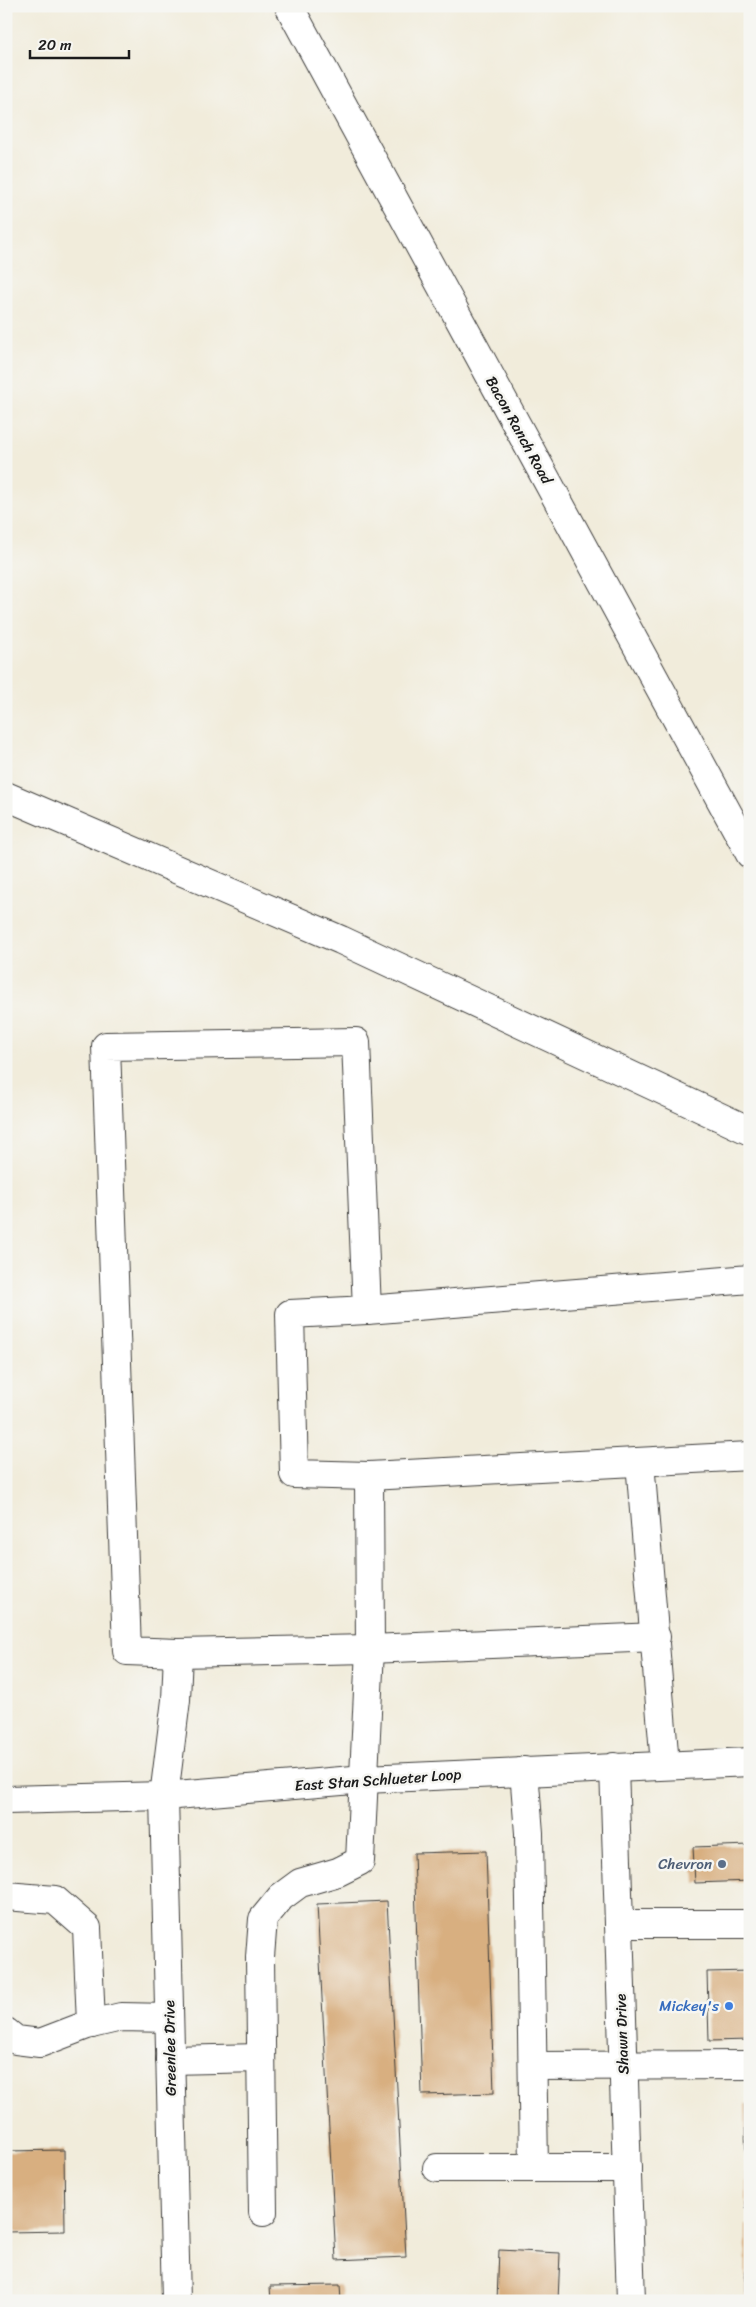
<svg xmlns="http://www.w3.org/2000/svg" width="756" height="2307" viewBox="0 0 756 2307" font-family="Sriracha,sans-serif">
	<style>
		.building { fill: #d8af80 }
		.lines { fill: none; stroke-linecap: round; stroke-linejoin: round }
		.minor-casing { stroke: #3c3b39; stroke-width: 30 }
		.major-casing { stroke: #3c3b39; stroke-width: 30 }
		.minor { stroke: #fff; stroke-width: 28 }
		.major { stroke: #fff; stroke-width: 28 }
		.service-dot { fill: #5c6f8a; stroke: #f6f6f2; stroke-width: 2 }
		.shop-dot { fill: #3f7fe0; stroke: #f6f6f2; stroke-width: 2 }
		.labels { text-anchor: middle; dominant-baseline: central; stroke-width: 5; stroke-linejoin: round; paint-order: stroke }
		.street-label { font-size: 15px; fill: #1c1c1c; stroke: #f6f6f2 }
		.service-label { font-size: 15px; fill: #4e5e75; stroke: #f6f6f2; text-anchor: end }
		.shop-label { font-size: 15px; fill: #366cbe; stroke: #f6f6f2; text-anchor: end }
	</style>
	<rect width="100%" height="100%" fill="#f6f6f2"/>
	<filter id="ink" filterUnits="userSpaceOnUse"><feTurbulence type="fractalNoise" baseFrequency=".02" numOctaves="2"/><feDisplacementMap in="SourceGraphic" scale="10" xChannelSelector="R" yChannelSelector="G"/><feConvolveMatrix kernelMatrix="1 2 1 2 8 2 1 2 1" color-interpolation-filters="sRGB"/></filter>
	<filter id="wash" filterUnits="userSpaceOnUse"><feTurbulence type="fractalNoise" baseFrequency=".0096" numOctaves="4" result="noise"/><feDisplacementMap in="SourceGraphic" scale="20" xChannelSelector="R" yChannelSelector="G"/><feGaussianBlur stdDeviation="1.12" result="paint"/><feColorMatrix in="noise" values="0 0 0 0 0 0 0 0 0 0 0 0 0 0 0 0 0 1.4 0 .05"/><feComposite in="paint" operator="in"/></filter>
	<g filter="url(#wash)">
		<rect width="100%" height="100%" fill="#f1ecdb"/>
		<g id="blocks">
			<!-- building -->
			<g class="building">
				<path d="M750,1845V1881L695,1883L693,1847Z"/>
				<path d="M486,1851L494,2093L422,2095L414,1853Z"/>
				<path d="M387,1901L406,2257L336,2260L317,1904Z"/>
				<path d="M750,1971V2040L709,2041L707,1972Z"/>
				<path d="M745,2104H750V2208H746Z"/>
				<path d="M64,2150L65,2231L6,2232V2151Z"/>
				<path d="M746,2225H750V2301H745Z"/>
				<path d="M499,2250L560,2253L558,2301H497Z"/>
				<path d="M340,2285L341,2301H271L270,2286Z"/>
			</g>
		</g>
	</g>
	<g filter="url(#ink)">
		<use href="#blocks" fill-opacity="0" stroke="#3c3b39" stroke-width="1"/>
		<g class="lines">
			<!-- minor casing -->
			<g class="minor-casing">
				<g id="minor">
					<path d="M289,6L750,854"/>
					<path d="M6,796L341,940L750,1131"/>
					<path d="M367,1310L750,1279"/>
					<path d="M640,1462L665,1765"/>
					<path d="M178,1653L127,1651L106,1046L356,1042L367,1310L290,1314L294,1474L369,1476L750,1456"/>
					<path d="M614,1767L631,2301"/>
					<path d="M524,1771L529,1833L534,2168"/>
					<path d="M6,1896L55,1900L87,1928L91,2024"/>
					<path d="M619,1924H750"/>
					<path d="M6,2032L16,2040L40,2043L87,2025L121,2017L169,2018"/>
					<path d="M170,2060L261,2058"/>
					<path d="M534,2066L750,2065"/>
					<path d="M437,2168H627"/>
					<path d="M263,2212L260,1957L263,1919L281,1897L300,1883L338,1872L360,1861L370,1649L369,1476"/>
					<path d="M176,2301L164,1796L176,1700L178,1653L370,1649L656,1637"/>
				</g>
			</g>
			<!-- major casing -->
			<g class="major-casing">
				<path id="major" d="M6,1800L164,1796L365,1779L750,1762"/>
			</g>
			<!-- minor -->
			<use href="#minor" class="minor"/>
			<!-- major -->
			<use href="#major" class="major"/>
		</g>
	</g>
	<!-- markers -->
	<circle class="service-dot" cx="722" cy="1864" r="5"/>
	<circle class="shop-dot" cx="729" cy="2006" r="5"/>
	<g class="labels">
		<!-- street labels -->
		<g class="street-label">
			<text transform="translate(519 430) rotate(61)">Bacon Ranch Road</text>
			<text transform="translate(378 1780) rotate(-4)">East Stan Schlueter Loop</text>
			<text transform="translate(622 2034) rotate(-92)">Shawn Drive</text>
			<text transform="translate(170 2048) rotate(-91)">Greenlee Drive</text>
		</g>
		<!-- service labels -->
		<g class="service-label">
			<text x="712" y="1864">Chevron</text>
		</g>
		<!-- shop labels -->
		<g class="shop-label">
			<text x="719" y="2006">Mickey's</text>
		</g>
	</g>
	<!-- margin -->
	<rect width="756" height="2307" fill="none" stroke="#f6f6f2" stroke-width="25"/>
	<!-- scale -->
	<path d="M30 50v8h99v-8" fill="none" stroke="#1c1c1c" stroke-width="2.5"/>
	<text x="38" y="50" font-size="15" fill="#1c1c1c" stroke="#f6f6f2" stroke-width="4" paint-order="stroke">20 m</text>
</svg>
